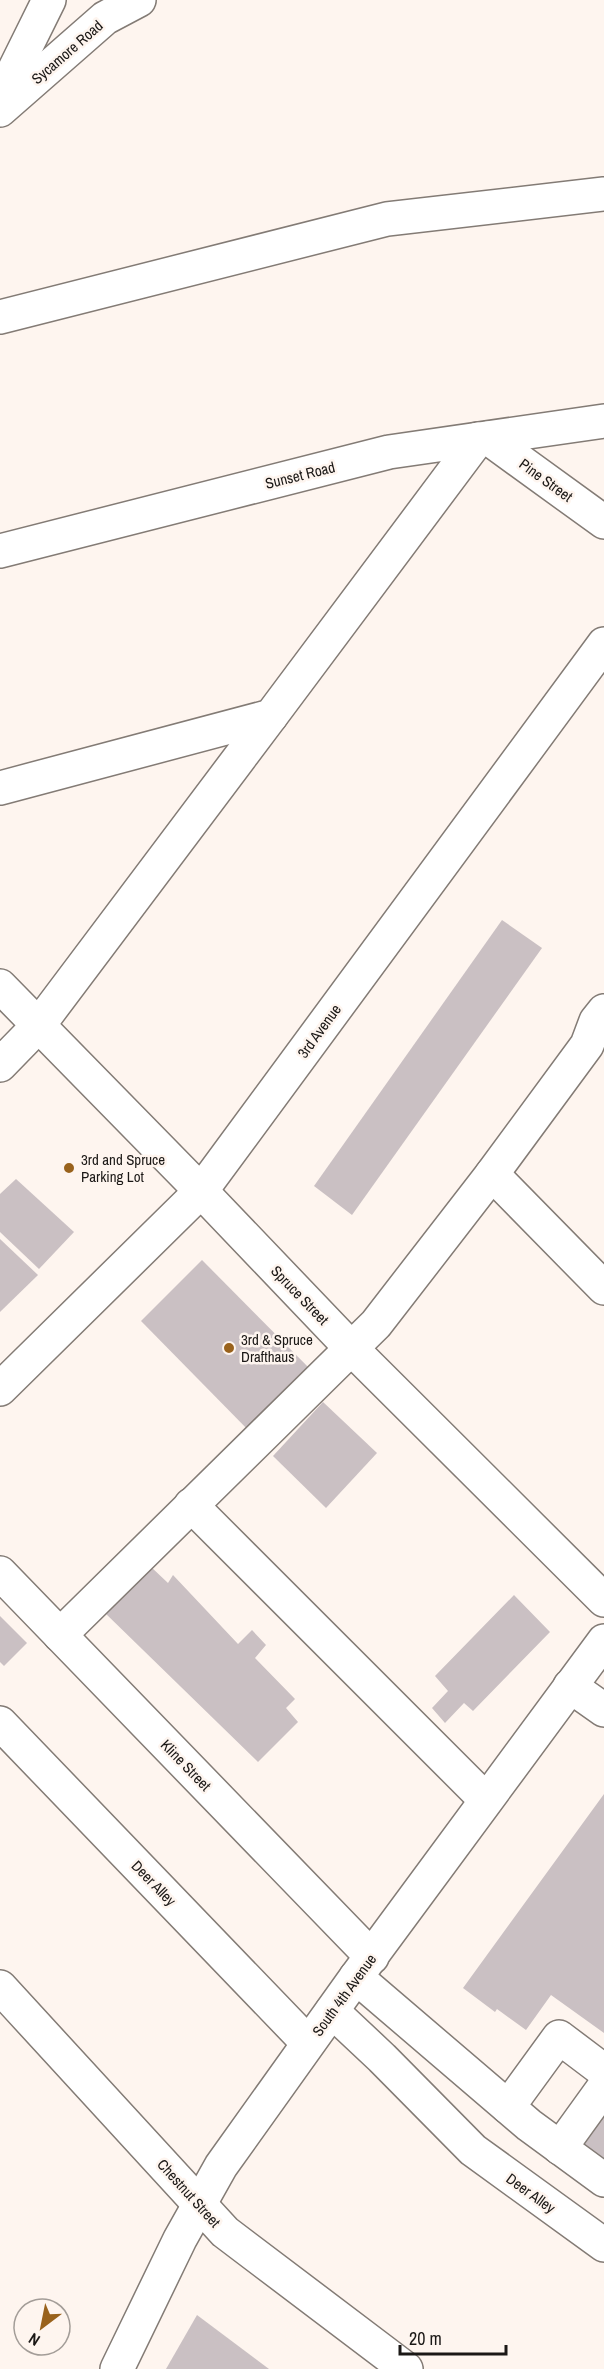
<svg xmlns="http://www.w3.org/2000/svg" width="604" height="2369" viewBox="0 0 604 2369" font-family="'Archivo Narrow',sans-serif">
	<style>
		.building { fill: #cac0c3 }
		.lines { fill: none; stroke-linecap: round; stroke-linejoin: round }
		.minor-casing { stroke: #837b75; stroke-width: 36 }
		.minor { stroke: #fff; stroke-width: 33 }
		.poi-dot { fill: #99621c; stroke: #fef5ef; stroke-width: 2 }
		.labels { text-anchor: middle; dominant-baseline: central; stroke-width: 5; stroke-linejoin: round; paint-order: stroke }
		.street-label { font-size: 15px; fill: #1b1816; stroke: #fef5ef }
		.poi-label { font-size: 15px; fill: #1b1816; stroke: #fef5ef; text-anchor: start }
	</style>
	<rect width="100%" height="100%" fill="#fef5ef"/>
	<!-- building -->
	<g class="building">
		<path d="M502,920L542,948L352,1215L314,1186Z"/>
		<path d="M16,1179L74,1232L39,1269L0,1232V1194Z"/>
		<path d="M0,1239L38,1275L0,1312Z"/>
		<path d="M202,1260L316,1375L254,1436L141,1321Z"/>
		<path d="M323,1402L377,1453L326,1508L273,1456Z"/>
		<path d="M150,1566L168,1583L173,1575L238,1644L252,1630L266,1645L255,1658L295,1699L286,1708L298,1722L258,1762L104,1612Z"/>
		<path d="M514,1595L550,1632L473,1711L464,1703L445,1723L432,1708L448,1691L435,1676Z"/>
		<path d="M0,1616L27,1643L4,1666L0,1662Z"/>
		<path d="M604,1794V2033L551,1995L526,2030L497,2009L495,2012L463,1988Z"/>
		<path d="M604,2104V2162L576,2142Z"/>
		<path d="M197,2315L269,2369H166Z"/>
	</g>
	<g class="lines">
		<!-- minor casing -->
		<g class="minor-casing">
			<g id="minor">
				<path d="M0,99L49,0"/>
				<path d="M0,110L105,18L139,0"/>
				<path d="M0,317L387,219L604,194"/>
				<path d="M488,438L604,522"/>
				<path d="M0,551L389,452L604,421"/>
				<path d="M0,788L271,716L478,439"/>
				<path d="M0,986L201,1191L351,1348L604,1600"/>
				<path d="M0,1065L38,1026L271,716"/>
				<path d="M492,1174L604,1288"/>
				<path d="M0,1389L201,1191L604,644"/>
				<path d="M191,1505L486,1800"/>
				<path d="M0,1573L372,1957"/>
				<path d="M60,1635L376,1324L492,1174L587,1045L596,1021L604,1011"/>
				<path d="M570,1686L604,1710"/>
				<path d="M0,1723L308,2043"/>
				<path d="M356,1977L529,2125L604,2180"/>
				<path d="M0,1987L225,2232L406,2369"/>
				<path d="M332,2011L382,2058L473,2150L604,2245"/>
				<path d="M508,2107L559,2037L604,2071"/>
				<path d="M560,2148L604,2087"/>
				<path d="M117,2369L180,2239L221,2166L356,1977L604,1641"/>
			</g>
		</g>
		<!-- minor -->
		<use href="#minor" class="minor"/>
	</g>
	<!-- markers -->
	<g class="poi-dot">
		<circle cx="69" cy="1168" r="6"/>
		<circle cx="229" cy="1348" r="6"/>
	</g>
	<g class="labels">
		<!-- street labels -->
		<g class="street-label">
			<text transform="translate(67 52) rotate(-41)">Sycamore Road</text>
			<text transform="translate(300 475) rotate(-14)">Sunset Road</text>
			<text transform="translate(546 480) rotate(36)">Pine Street</text>
			<text transform="translate(319 1031) rotate(-54)">3rd Avenue</text>
			<text transform="translate(300 1295) rotate(46)">Spruce Street</text>
			<text transform="translate(186 1765) rotate(46)">Kline Street</text>
			<text transform="translate(154 1883) rotate(46)">Deer Alley</text>
			<text transform="translate(344 1995) rotate(-54)">South 4th Avenue</text>
			<text transform="translate(189 2193) rotate(48)">Chestnut Street</text>
			<text transform="translate(531 2193) rotate(36)">Deer Alley</text>
		</g>
		<!-- poi labels -->
		<g class="poi-label">
			<text x="81" y="1159">3rd and Spruce<tspan x="81" dy="17">Parking Lot</tspan></text>
			<text x="241" y="1339">3rd &amp; Spruce<tspan x="241" dy="17">Drafthaus</tspan></text>
		</g>
	</g>
	<!-- north arrow -->
	<g transform="translate(42 2327) rotate(212)"><circle r="28" fill="#fef5ef" stroke="#a39d98" stroke-width="1.5"/>
	<path d="M0-4.5L10 22L0 15L-10 22Z" fill="#99621c"/>
	<text y="-9" font-size="16" font-weight="bold" text-anchor="middle" fill="#1b1816">N</text>
	</g>
	<!-- scale -->
	<path d="M400 2345v9h106v-9" fill="none" stroke="#1b1816" stroke-width="3"/>
	<text x="409" y="2345" font-size="18" fill="#1b1816" stroke="#fef5ef" stroke-width="4.5" paint-order="stroke">20 m</text>
</svg>
